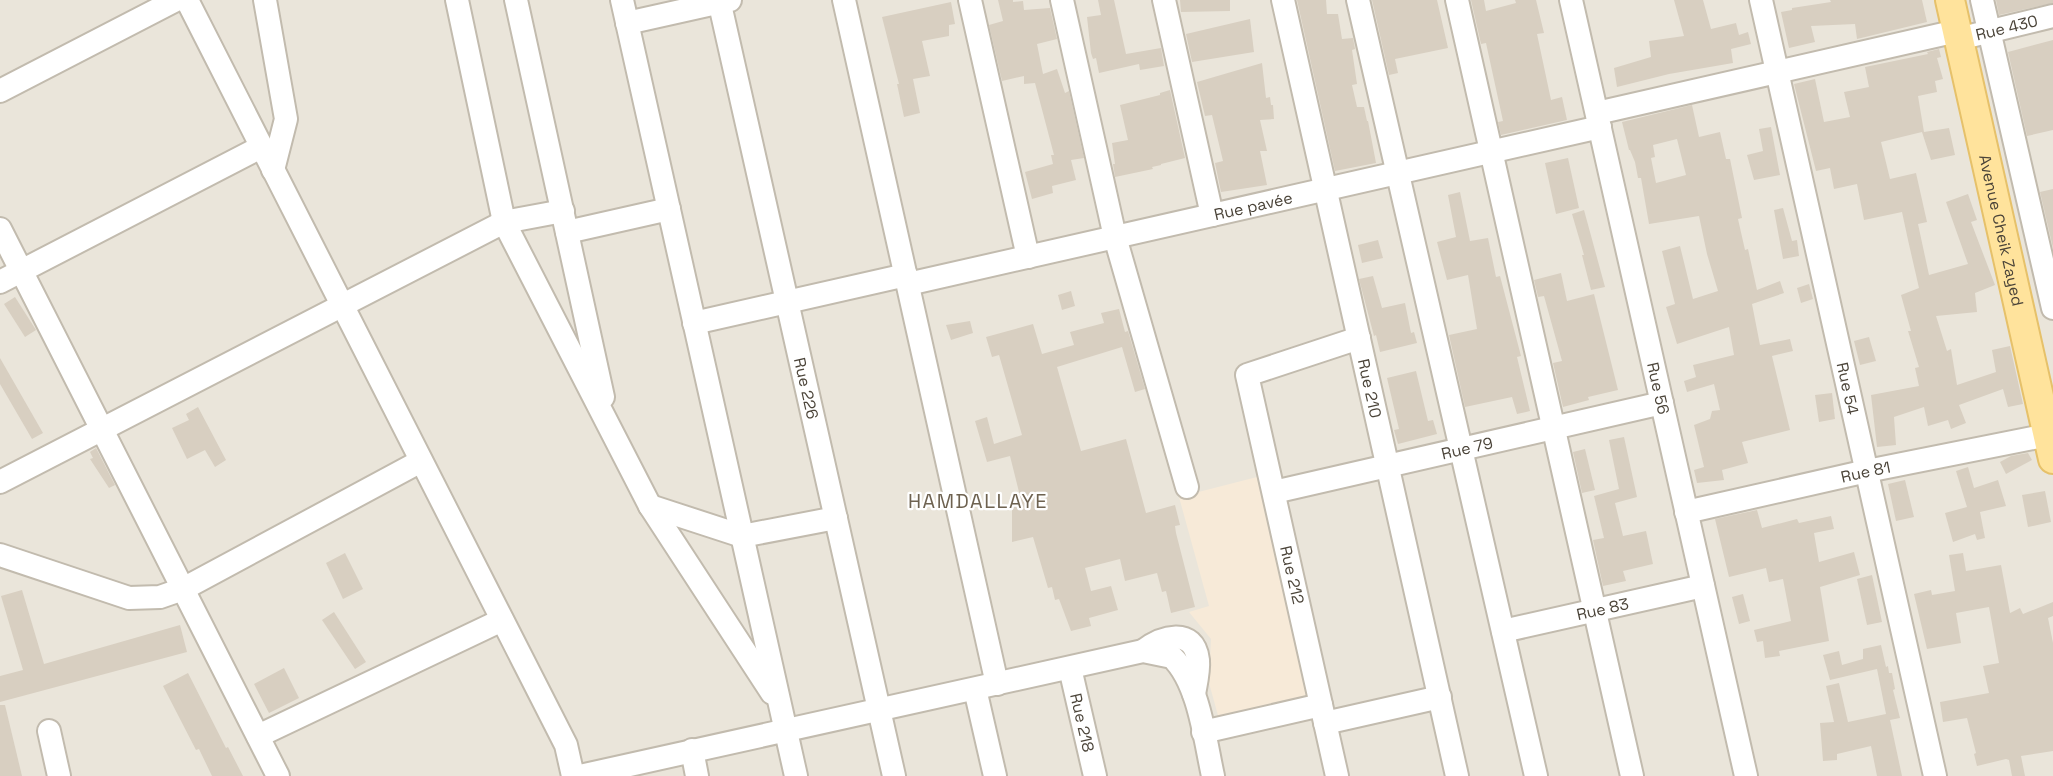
<svg xmlns="http://www.w3.org/2000/svg" width="2053" height="776" viewBox="0 0 2053 776" font-family="'Space Grotesk',sans-serif">
	<style>
		.residential { fill: #eae5da }
		.commercial { fill: #f7ead8 }
		.building { fill: #d8cfc1; fill-rule: evenodd }
		.lines { fill: none; stroke-linecap: round; stroke-linejoin: round }
		.minor-casing { stroke: #c2bbae; stroke-width: 26 }
		.major-casing { stroke: #e6c16a; stroke-width: 32 }
		.minor { stroke: #fff; stroke-width: 22 }
		.major { stroke: #ffe39c; stroke-width: 28 }
		.labels { text-anchor: middle; dominant-baseline: central; stroke-width: 4.5; stroke-linejoin: round; paint-order: stroke }
		.street-label { font-size: 16px; fill: #4b4439; stroke: #fff }
		.quarter-label { font-size: 20px; letter-spacing: 1.5px; fill: #6e6250; stroke: #fff }
	</style>
	<rect width="100%" height="100%" fill="#f6f3ec"/>
	<!-- residential -->
	<rect class="residential" x="0" y="0" width="2053" height="776"/>
	<!-- commercial -->
	<path class="commercial" d="M1257,477L1307,699L1219,719L1209,683L1211,639L1189,612L1209,606L1179,497Z"/>
	<!-- building -->
	<g class="building">
		<path d="M998,0H1013V2L1023,1L1024,10L1050,8L1057,39L1037,44L1043,74L1057,69L1065,93L1069,91L1084,158L1071,160L1076,180L1052,186L1053,193L1032,199L1025,172L1053,164L1051,155H1054L1035,83L1024,84V76L1002,81L989,25L1003,21Z"/>
		<path d="M1098,0H1114L1126,54L1161,48L1164,66L1140,70L1139,64L1099,73L1096,58L1093,59L1091,53L1087,17L1101,15Z"/>
		<path d="M1180,0H1230V11L1181,12Z"/>
		<path d="M1297,0H1326L1327,14H1338L1342,39L1353,38L1355,49L1352,50L1357,84L1352,85L1357,107H1364L1367,121H1368L1376,163L1335,171Z"/>
		<path d="M1372,0H1437L1448,48L1395,59L1398,73L1389,75Z"/>
		<path d="M1471,0H1484L1486,11L1516,3L1515,0H1536L1544,33L1537,34L1551,100L1562,97L1567,120L1501,135L1498,122L1503,121L1486,43L1481,44Z"/>
		<path d="M1674,0H1703L1711,29L1736,23L1739,35L1748,32L1751,44L1731,49L1733,63L1669,74L1617,87L1614,68L1651,57L1649,41L1684,36Z"/>
		<path d="M1830,0H1922L1927,22L1857,39L1855,24L1811,26L1815,42L1789,48L1781,12L1792,10V8L1831,2Z"/>
		<path d="M1996,0H2053V3L1999,15Z"/>
		<path d="M951,2L955,24L949,25V36L922,41L930,76L913,79L920,113L904,117L897,84H899L882,17Z"/>
		<path d="M1250,19L1254,52L1192,62L1186,34Z"/>
		<path d="M2053,40V130L2027,136L2008,52Z"/>
		<path d="M1939,49L1941,57L1937,58L1943,79L1935,81L1937,92L1918,96L1924,132L1949,128L1955,155L1931,160L1922,132L1881,142L1890,179L1916,173L1927,222L1918,224L1929,275L1968,264L1946,202L1968,194L1977,220L1971,222L1995,285L1975,293L1977,312L1936,316L1947,351L1951,349L1957,385L1996,372L1992,350L2010,346L2023,404L2008,407L2003,389L1959,405L1966,423L1951,429L1948,420L1928,426L1924,407L1894,417L1896,445L1877,447L1871,395L1919,386L1915,368L1919,367L1908,331H1911L1901,295L1919,288L1908,240L1902,212L1864,220L1857,184L1834,189L1830,168L1816,171L1794,84L1815,79L1824,122L1850,117L1844,92L1869,87L1865,67L1928,54L1927,52Z"/>
		<path d="M1262,63L1266,98L1270,97L1271,105H1273L1274,119L1260,120L1267,151H1260L1267,185L1221,192L1215,163L1223,161L1212,115L1205,116L1197,82Z"/>
		<path d="M1170,90L1185,158L1161,164V165L1152,167L1153,169L1115,177L1113,164H1115L1112,143L1128,140L1120,105L1160,95V93Z"/>
		<path d="M1692,105L1699,137L1720,132L1726,159H1730L1742,218L1738,219L1745,250L1748,249L1757,290L1780,281L1784,293L1752,304L1760,345L1790,339L1793,351L1772,356L1790,430L1742,442L1748,463L1722,470L1724,480L1697,483L1694,470L1704,467L1694,425L1710,419L1712,411L1720,410L1714,384L1687,392L1684,381L1696,377L1693,365L1734,355L1729,327L1677,344L1666,307L1675,304L1662,251L1680,246L1693,299L1718,291L1707,254L1699,216L1649,224L1641,178H1638L1635,162L1630,150H1629L1622,122ZM1677,139L1686,175L1656,183L1651,158L1655,157L1653,145Z"/>
		<path d="M1771,127L1780,175L1754,180L1747,155L1763,151L1759,129Z"/>
		<path d="M1568,158L1579,208L1556,214L1545,163Z"/>
		<path d="M2053,189V248L2040,192Z"/>
		<path d="M1460,192L1470,241L1488,238L1496,277L1500,276L1521,356L1517,357L1530,411L1517,414L1512,397L1465,407L1449,335L1477,329L1468,275L1447,280L1437,242L1456,237L1448,195Z"/>
		<path d="M1783,208L1792,241L1797,240L1799,256L1783,259L1774,210Z"/>
		<path d="M1584,210L1605,287L1591,290L1582,255H1584L1572,214Z"/>
		<path d="M1378,240L1383,258L1362,263L1358,245Z"/>
		<path d="M1561,273L1567,301L1594,294L1618,390L1588,397L1589,400L1563,407L1553,363L1562,361L1544,296L1538,297L1534,280Z"/>
		<path d="M1373,276L1382,308L1405,303L1411,333L1414,332L1417,343L1380,352L1376,335L1374,336L1359,279Z"/>
		<path d="M1809,284L1813,299L1801,303L1797,288Z"/>
		<path d="M1071,291L1075,306L1062,310L1058,295Z"/>
		<path d="M15,297L36,330L25,337L4,304Z"/>
		<path d="M1119,309L1125,332L1128,331L1145,389L1135,392L1122,347L1057,367L1081,451L1126,439L1146,513L1175,505L1180,525L1175,526L1176,533L1195,607L1171,613L1166,591L1162,592L1157,573L1125,581L1120,559L1085,568L1091,591L1111,586L1118,610L1089,618L1091,626L1071,631L1059,599L1055,600L1052,587L1048,588L1033,537L1012,542V503L1021,500L1010,456L987,462L975,421L987,417L994,444L1022,435L999,355L992,357L986,337L1033,324L1042,354L1074,345L1070,332L1104,323L1101,313Z"/>
		<path d="M970,321L973,333L951,340L946,325Z"/>
		<path d="M1869,337L1876,361L1860,365L1854,341Z"/>
		<path d="M0,358L43,433L32,439L0,384Z"/>
		<path d="M1416,371L1428,421L1433,420L1437,434L1398,444L1394,430L1399,429L1387,378Z"/>
		<path d="M1832,393L1835,419L1819,422L1815,395Z"/>
		<path d="M198,407L226,460L215,467L205,450L187,459L172,428L189,420L186,414Z"/>
		<path d="M1624,437L1637,497L1615,503L1623,536L1646,531L1653,564L1623,571L1626,581L1603,586L1593,540L1604,538L1594,496L1619,489L1609,440Z"/>
		<path d="M96,448L115,485L109,488L90,459L93,458L90,452Z"/>
		<path d="M1585,449L1595,490L1582,493L1573,452Z"/>
		<path d="M2028,453L2032,460L2006,474L2000,462L2011,456Z"/>
		<path d="M1968,467L1974,488L1998,480L2006,506L1980,512L1985,538L1977,540L1975,534L1953,542L1945,513L1967,507L1956,471Z"/>
		<path d="M1905,480L1914,517L1896,521L1888,484Z"/>
		<path d="M2045,491L2051,522L2028,527L2022,495Z"/>
		<path d="M1757,510L1762,528L1797,519L1799,523L1831,516L1834,529L1814,533L1819,562L1854,552L1860,575L1820,587L1829,641L1779,651L1780,656L1765,658L1763,641L1757,642L1754,630L1791,621L1783,579L1769,582L1766,568L1729,577L1715,519Z"/>
		<path d="M345,553L363,589L343,599L326,563Z"/>
		<path d="M1963,553L1966,571L2001,565L2010,613L2020,608L2023,614L2053,602V616L2048,618L2053,643V751L2021,756L2025,776H2012L2009,760L2006,759L1977,766L1974,754L1976,753L1967,718L1943,722L1940,702L1989,693L1983,666L1999,663L1989,607L1956,613L1961,643L1927,649L1914,594L1931,590L1932,595L1955,591L1949,555Z"/>
		<path d="M1872,575L1882,622L1867,625L1857,579Z"/>
		<path d="M22,590L44,664L180,625L187,652L0,702V676L23,670L1,596Z"/>
		<path d="M1743,594L1750,621L1739,624L1732,597Z"/>
		<path d="M334,612L366,662L355,669L322,620Z"/>
		<path d="M1881,645L1886,667L1888,666L1889,673H1892L1895,689L1893,690L1900,718L1890,720L1902,776H1877L1871,746L1837,754V760L1823,761L1820,723L1834,722L1826,686L1839,683L1848,722L1886,714L1877,669L1830,680L1823,655L1839,651L1842,665L1863,659V649Z"/>
		<path d="M284,668L299,698L269,713L254,684Z"/>
		<path d="M188,673L226,748L228,747L243,776H212L199,749L196,750L163,686Z"/>
		<path d="M0,705H5L22,776H0Z"/>
	</g>
	<g class="lines">
		<!-- minor casing -->
		<g class="minor-casing">
			<g id="minor">
				<path d="M187,0L566,745L573,776"/>
				<path d="M265,0L286,119L273,170"/>
				<path d="M457,0L504,222L650,506L772,693"/>
				<path d="M516,0L603,397"/>
				<path d="M622,0L796,776"/>
				<path id="s1" d="M719,0L894,776"/>
				<path d="M844,0L997,684"/>
				<path d="M970,0L1028,257"/>
				<path d="M1062,0L1115,237L1187,487"/>
				<path d="M1164,0L1212,215"/>
				<path id="s2" d="M1283,0L1457,776"/>
				<path d="M1358,0L1536,776"/>
				<path d="M1457,0L1632,776"/>
				<path id="s3" d="M1571,0L1746,776"/>
				<path id="s4" d="M1761,0L1935,776"/>
				<path d="M1982,0L2053,308"/>
				<path d="M627,23L730,0"/>
				<path id="s5" d="M1958,39L2053,16"/>
				<path d="M0,91L176,0"/>
				<path d="M1597,113L1957,31"/>
				<path d="M0,229L278,776"/>
				<path d="M567,232L669,209"/>
				<path d="M0,282L261,147"/>
				<path id="s6" d="M908,284L1600,127"/>
				<path d="M694,323L906,275"/>
				<path d="M0,482L504,222L563,211"/>
				<path id="s7" d="M1274,492L1662,403"/>
				<path d="M650,506L742,536L836,518"/>
				<path id="s8" d="M1686,512L1867,471L2053,434"/>
				<path d="M0,555L129,598L160,597L183,589L421,461"/>
				<path id="s9" d="M1503,631L1703,586"/>
				<path d="M1143,651C1161,637 1194,626 1198,660C1199,671 1196,683 1194,694"/>
				<path id="s10" d="M1070,668L1095,776"/>
				<path d="M975,689L995,776"/>
				<path d="M1325,723L1440,697"/>
				<path d="M49,731L59,776"/>
				<path d="M1203,732L1321,705"/>
				<path d="M258,736L502,620"/>
				<path d="M692,750L697,776"/>
				<path d="M580,776L1143,651L1172,657C1199,683 1205,740 1213,776"/>
				<path d="M1337,776L1247,375L1359,338"/>
			</g>
		</g>
		<!-- major casing -->
		<g class="major-casing">
			<g id="major">
				<path id="s11" d="M1950,0L2053,459"/>
			</g>
		</g>
		<!-- minor -->
		<use href="#minor" class="minor"/>
		<!-- major -->
		<use href="#major" class="major"/>
	</g>
	<g class="labels">
		<!-- street labels -->
		<g class="street-label">
			<text stroke="none"><textPath href="#s5" startOffset="50">Rue 430</textPath></text>
			<text stroke="none"><textPath href="#s6" startOffset="354">Rue pavée</textPath></text>
			<text stroke="none"><textPath href="#s11" startOffset="236">Avenue Cheik Zayed</textPath></text>
			<text stroke="none"><textPath href="#s1" startOffset="398">Rue 226</textPath></text>
			<text stroke="none"><textPath href="#s2" startOffset="398">Rue 210</textPath></text>
			<text stroke="none"><textPath href="#s3" startOffset="398">Rue 56</textPath></text>
			<text stroke="none"><textPath href="#s4" startOffset="398">Rue 54</textPath></text>
			<text stroke="none"><textPath href="#s7" startOffset="198">Rue 79</textPath></text>
			<text stroke="none"><textPath href="#s8" startOffset="184">Rue 81</textPath></text>
			<text transform="translate(1292 575) rotate(77)">Rue 212</text>
			<text stroke="none"><textPath href="#s9" startOffset="102">Rue 83</textPath></text>
			<text stroke="none"><textPath href="#s10" startOffset="56">Rue 218</textPath></text>
		</g>
		<!-- quarter labels -->
		<g class="quarter-label">
			<text x="978" y="501">HAMDALLAYE</text>
		</g>
	</g>
</svg>
